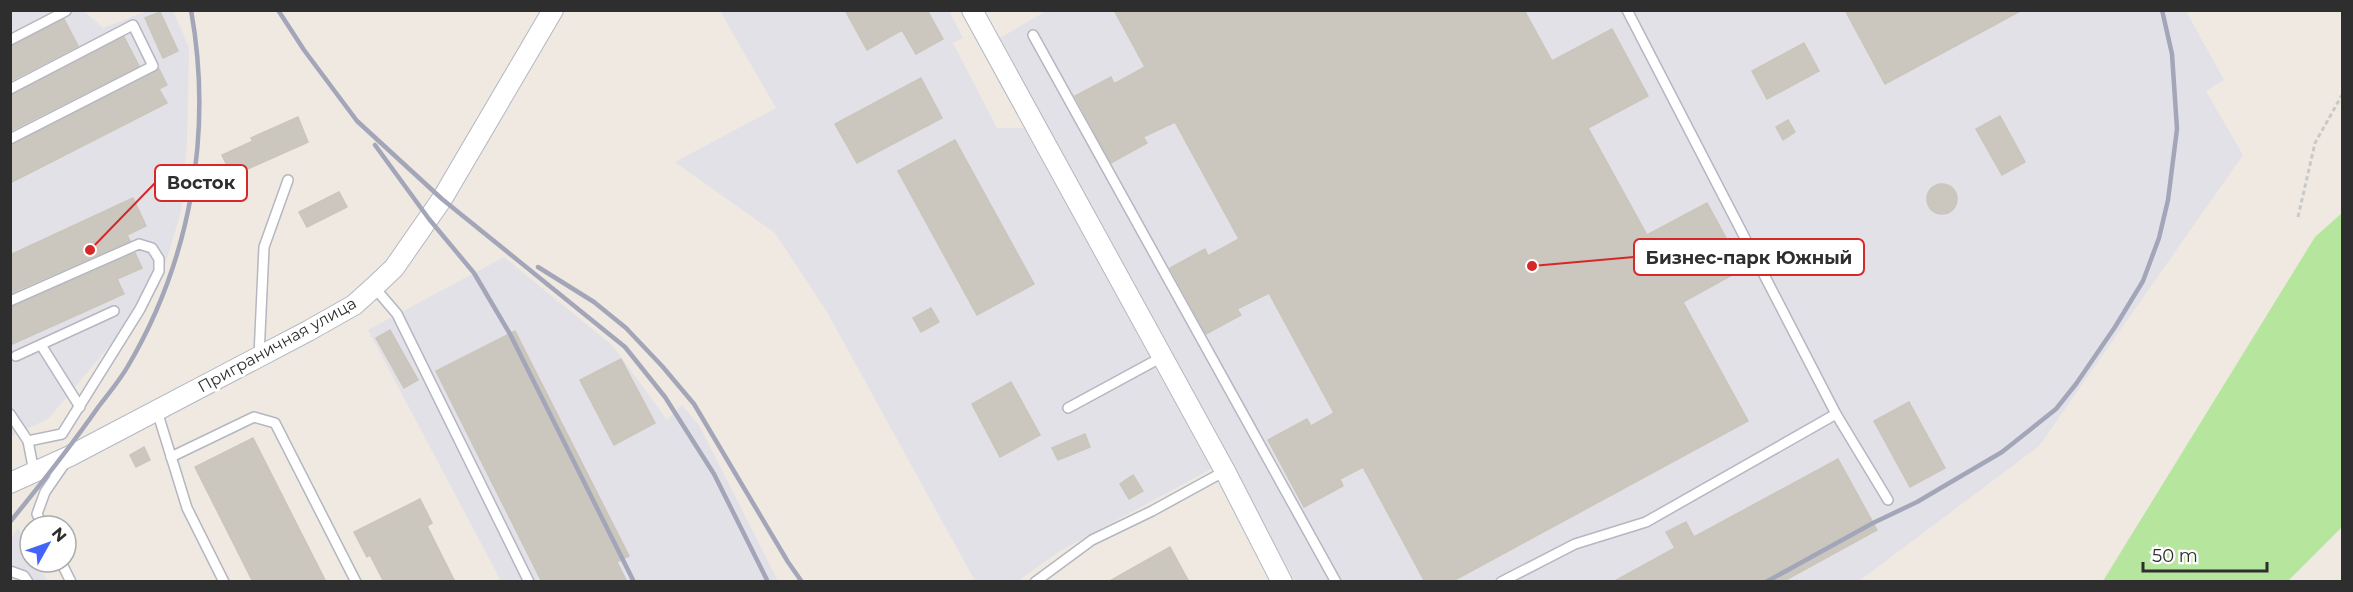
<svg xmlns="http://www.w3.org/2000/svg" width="2353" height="592" viewBox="0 0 2353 592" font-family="Montserrat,sans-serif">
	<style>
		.industrial { fill: #e3e1e8 }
		.green { fill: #b6e59e }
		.building { fill: #cbc7bf; stroke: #cbc5ba; stroke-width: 1.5 }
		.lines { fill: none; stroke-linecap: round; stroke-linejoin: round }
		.service-casing { stroke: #b4b7c1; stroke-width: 12 }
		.minor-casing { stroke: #b4b7c1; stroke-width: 22 }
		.path { stroke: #c9c9c9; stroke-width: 3; stroke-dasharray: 4.5 3; stroke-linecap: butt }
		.service { stroke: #fff; stroke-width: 9 }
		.minor { stroke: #fff; stroke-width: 20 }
		.rail { stroke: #a3a6b8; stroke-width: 4.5 }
		.labels { text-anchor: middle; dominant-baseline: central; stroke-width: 6; stroke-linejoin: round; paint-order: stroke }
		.street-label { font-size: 16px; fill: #2e2e2e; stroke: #fff }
		.leader { fill: none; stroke: #d62828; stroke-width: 2 }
		.callout-dot { fill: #d62828; stroke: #fff; stroke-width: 2 }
		.callout { fill: #fff; stroke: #d62828; stroke-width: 2 }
		.callout-label { font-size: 18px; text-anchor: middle; font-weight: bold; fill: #2e2e2e }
	</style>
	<rect width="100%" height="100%" fill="#efe9e1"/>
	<!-- industrial -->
	<g class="industrial">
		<path d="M1048,10L2186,11L2224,80L2206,91L2243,155L2039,446L1859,581H1295L998,39Z"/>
		<path d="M11,11H84L103,28L147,11H173L189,48L187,142L181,212L158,288L48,419L11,436Z"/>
		<path d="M720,11H949L963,38L953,43L997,128H1025L1211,469L1060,551L1018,581H975L827,312L775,233L675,162L776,108Z"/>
		<path d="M504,257L613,346L667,420L682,405L699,425L778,581H501L368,330Z"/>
		<path d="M18,528L30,550V562H36L47,581L11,582V538Z"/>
	</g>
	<!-- green -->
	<path class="green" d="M2342,213V527L2288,581H2103L2315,237Z"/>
	<!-- building -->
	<g class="building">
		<path d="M845,10H927L943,39L916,54L902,30L867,50Z"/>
		<path d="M1114,10H1524L1552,61L1612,29L1648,96L1588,128L1647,235L1707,203L1743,269L1683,302L1748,421L1451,582H1425L1363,467L1340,479L1343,486L1304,507L1268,440L1307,419L1311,426L1334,413L1269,293L1237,309L1241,315L1206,334L1170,268L1205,249L1208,256L1239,239L1175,122L1143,137L1147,143L1111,163L1075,96L1111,77L1114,84L1145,67Z"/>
		<path d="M1845,10H2022L1885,84Z"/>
		<path d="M160,12L178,51L163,58L145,18Z"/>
		<path d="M64,19L78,46L10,81V47Z"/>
		<path d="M124,37L139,66L10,131V96Z"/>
		<path d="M1804,43L1819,71L1767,99L1752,71Z"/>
		<path d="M159,69L167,85L159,89L167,103L10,183V146Z"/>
		<path d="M921,78L942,118L857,163L835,124Z"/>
		<path d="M2000,116L2025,162L2002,175L1976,129Z"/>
		<path d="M298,117L308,142L232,176L222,155L253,141L251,138Z"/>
		<path d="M1788,120L1795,132L1783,140L1776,127Z"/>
		<path d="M955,140L1034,284L977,315L898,171Z"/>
		<circle cx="1942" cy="199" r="15"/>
		<path d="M339,192L347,207L307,227L299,212Z"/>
		<path d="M133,198L146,226L127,235L130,241L10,293V255Z"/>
		<path d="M135,253L142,268L117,279L124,294L10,345V308Z"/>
		<path d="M931,308L939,322L921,332L913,318Z"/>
		<path d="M390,330L418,380L404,388L376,338Z"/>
		<path d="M515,331L629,556L617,562L627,582H542L436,371Z"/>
		<path d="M621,359L655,423L614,445L580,380Z"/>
		<path d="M1011,382L1040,435L1000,457L972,404Z"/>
		<path d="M1909,402L1945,468L1910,487L1874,421Z"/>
		<path d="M1085,434L1090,447L1058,460L1052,448Z"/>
		<path d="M253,438L326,582H253L195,467Z"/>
		<path d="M144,447L150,460L136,467L130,455Z"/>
		<path d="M1838,459L1877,530L1782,582H1613L1675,548L1666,532L1686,522L1694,537Z"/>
		<path d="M1133,475L1143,491L1129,499L1120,484Z"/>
		<path d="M420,499L432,523L427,526L455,582H384L370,555L367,557L354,532Z"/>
		<path d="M1170,547L1189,582H1108L1140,564Z"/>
	</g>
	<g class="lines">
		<!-- service casing -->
		<g class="service-casing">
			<g id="service">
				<path d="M1627,10L1836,414L1888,500"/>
				<path d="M1033,35L1336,582"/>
				<path d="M10,40L66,11"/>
				<path d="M10,89L133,25L153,66L10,139"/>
				<path d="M374,287L397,314L529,582"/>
				<path d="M10,301L139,244L152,248L159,259V271L140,309L62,434L28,441"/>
				<path d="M41,345L80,407"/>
				<path d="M16,356L114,311"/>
				<path d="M259,356L264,247L288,180"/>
				<path d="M1068,408L1162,357"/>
				<path d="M157,411L187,508L224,582"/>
				<path d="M10,414L28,441L34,472"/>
				<path d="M171,457L254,417L275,423L356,582"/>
				<path d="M43,526L37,514L45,492L65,463"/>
				<path d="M61,562L71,582"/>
				<path d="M10,571L24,576L28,582"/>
				<path d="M1035,582L1092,540L1152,511L1225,471"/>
				<path d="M1501,582L1575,544L1646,522L1836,414"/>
			</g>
		</g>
		<!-- minor casing -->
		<g class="minor-casing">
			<g id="minor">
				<path d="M972,10L1225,471L1282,582"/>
				<path d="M10,483L70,456L308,331L354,305L374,287L394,268L442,199L553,10"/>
			</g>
		</g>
		<!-- path -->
		<path class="path" d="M2298,217L2315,143L2342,95"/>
		<!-- service -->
		<use href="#service" class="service"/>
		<!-- minor -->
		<use href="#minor" class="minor"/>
		<!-- rail -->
		<g class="rail">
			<path d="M278,10L304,50L357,121L442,199L625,347L665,397L714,474L768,582"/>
			<path d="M375,145L429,219L474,273L510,334L634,582"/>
			<path d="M538,267L594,302L626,328L662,366L694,404L788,562L802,582"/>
			<path d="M10,522C41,484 71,446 99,406C109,393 120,380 128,366C191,259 213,132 191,10"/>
			<path d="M1766,582L1873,523L1917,502L2002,452L2056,409L2076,384L2115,327L2143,281L2159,238L2168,200L2177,129L2172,54L2162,10"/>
		</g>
	</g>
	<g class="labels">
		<!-- street labels -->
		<g class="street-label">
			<text transform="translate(277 345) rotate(-29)">Приграничная улица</text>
		</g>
	</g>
	<!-- callouts -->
	<path class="leader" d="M90 250L155 183M1532 266L1634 257"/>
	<g class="callout-dot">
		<circle cx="90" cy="250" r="6"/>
		<circle cx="1532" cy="266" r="6"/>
	</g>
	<g class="callout">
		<rect x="155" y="165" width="92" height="36" rx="6"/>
		<rect x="1634" y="239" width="230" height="36" rx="6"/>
	</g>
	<g class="callout-label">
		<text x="201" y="189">Восток</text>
		<text x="1749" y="264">Бизнес-парк Южный</text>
	</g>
	<!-- border -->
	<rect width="2353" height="592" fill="none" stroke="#2e2e2e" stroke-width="24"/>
	<!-- north arrow -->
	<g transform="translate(48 544) rotate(50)"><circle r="28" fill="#ffffff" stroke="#ababab" stroke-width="1.5"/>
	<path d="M0-4.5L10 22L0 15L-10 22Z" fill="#4264fb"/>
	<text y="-9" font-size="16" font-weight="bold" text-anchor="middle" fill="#2e2e2e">N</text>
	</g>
	<!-- scale -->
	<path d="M2143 562v9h124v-9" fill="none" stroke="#2e2e2e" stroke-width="3"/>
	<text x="2152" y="562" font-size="18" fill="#2e2e2e" stroke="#ffffff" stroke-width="4.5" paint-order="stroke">50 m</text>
</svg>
